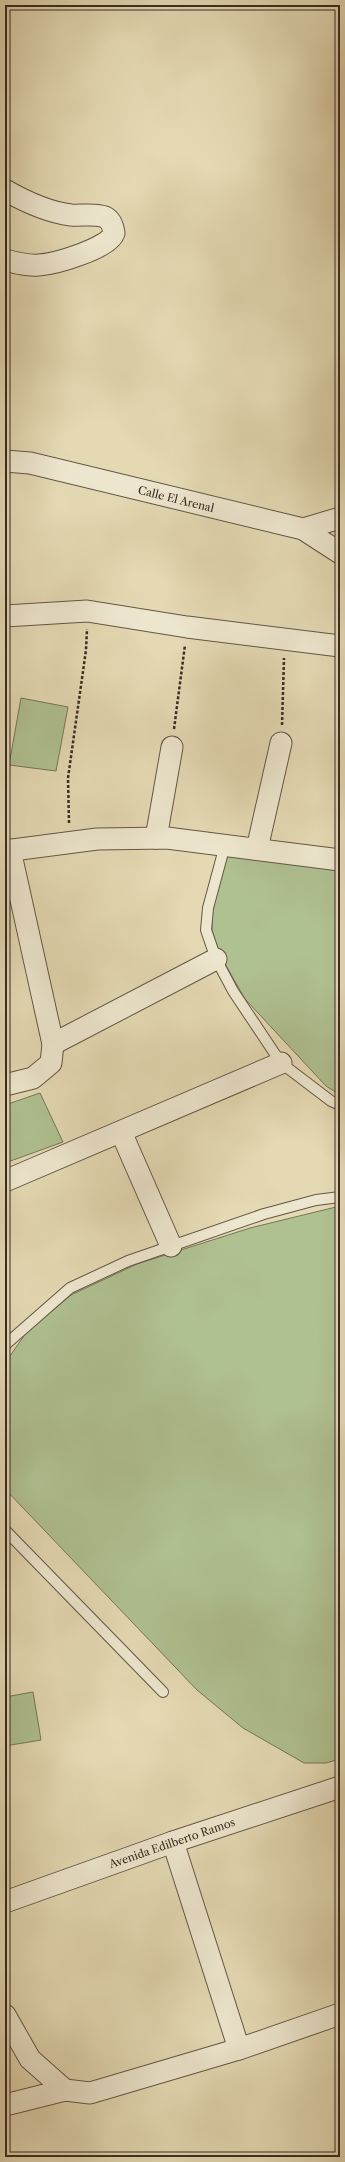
<svg xmlns="http://www.w3.org/2000/svg" width="345" height="2162" viewBox="0 0 345 2162" font-family="'Libre Caslon Text',serif">
	<style>
		.green { fill: #afc091; stroke: #74765a }
		.lines { fill: none; stroke-linecap: round; stroke-linejoin: round }
		.service-casing { stroke: #645646; stroke-width: 12 }
		.minor-casing { stroke: #645646; stroke-width: 23 }
		.path { stroke: #392b22; stroke-width: 2.5; stroke-dasharray: 3 2; stroke-linecap: butt }
		.service { stroke: #ede6ce; stroke-width: 10 }
		.minor { stroke: #ede6ce; stroke-width: 21 }
		.labels { text-anchor: middle; dominant-baseline: central; stroke-width: 3.5; stroke-linejoin: round; paint-order: stroke }
		.street-label { font-size: 11px; fill: #392b22; stroke: #ede6ce }
	</style>
	<rect width="100%" height="100%" fill="#e4d9b3"/>
	<filter id="stains"><feTurbulence type="fractalNoise" baseFrequency=".005" numOctaves="4"/><feColorMatrix values="0 0 0 0 .2 0 0 0 0 .09 0 0 0 0 .02 0 0 0 .5 -.17"/></filter>
	<radialGradient id="worn" r=".72"><stop offset=".6" stop-color="#630" stop-opacity="0"/><stop offset="1" stop-color="#630" stop-opacity=".3"/></radialGradient>
	<!-- green -->
	<g class="green">
		<path d="M21,698L68,707L56,771L9,765Z"/>
		<path d="M227,852L340,870V1095L326,1086L245,999L220,955L212,930V907Z"/>
		<path d="M40,1093L63,1142L5,1163V1105Z"/>
		<path d="M340,1206V1759L326,1763H304L243,1728L197,1690L5,1489V1363L26,1333L71,1295L137,1264L250,1228Z"/>
		<path d="M33,1692L41,1740L5,1746V1697Z"/>
	</g>
	<g class="lines">
		<!-- service casing -->
		<g class="service-casing">
			<g id="service">
				<path d="M225,845L208,908L206,930L216,959L233,991L281,1063L331,1101L340,1105"/>
				<path d="M5,1345L70,1288L128,1261L264,1214L316,1200L340,1197"/>
				<path d="M5,1530L163,1692"/>
			</g>
		</g>
		<!-- minor casing -->
		<g class="minor-casing">
			<g id="minor">
				<path d="M5,190C26,202 47,212 71,215C81,216 95,213 105,217C111,220 113,226 114,233C110,248 55,264 39,265C27,266 16,263 5,260"/>
				<path d="M5,461L30,463L303,529L340,553"/>
				<path d="M303,529L340,518"/>
				<path d="M5,616L87,611L187,627L340,646"/>
				<path d="M156,838L172,747"/>
				<path d="M257,849L281,743"/>
				<path d="M5,851L97,839L167,838L340,860"/>
				<path d="M53,1044L216,959"/>
				<path d="M5,1085L33,1078L51,1063L53,1044L10,850"/>
				<path d="M121,1132L171,1246"/>
				<path d="M5,1181L281,1063"/>
				<path d="M173,1842L239,2049"/>
				<path d="M5,1902L173,1842L340,1787"/>
				<path d="M5,2015L30,2059L65,2090"/>
				<path d="M5,2105L65,2090L90,2093L239,2049L340,2014"/>
			</g>
		</g>
		<!-- path -->
		<g class="path">
			<path d="M282,725L284,658"/>
			<path d="M174,729L185,645"/>
			<path d="M69,823L68,778L86,650L87,629"/>
		</g>
		<!-- service -->
		<use href="#service" class="service"/>
		<!-- minor -->
		<use href="#minor" class="minor"/>
	</g>
	<g class="labels">
		<!-- street labels -->
		<g class="street-label">
			<text transform="translate(176 499) rotate(14)">Calle El Arenal</text>
			<text transform="translate(172 1843) rotate(-19)">Avenida Edilberto Ramos</text>
		</g>
	</g>
	<!-- margin -->
	<rect width="345" height="2162" fill="none" stroke="#e4d9b3" stroke-width="20"/>
	<rect x="6" y="6" width="333" height="2150" fill="none" stroke="#392b22" stroke-width="2"/>
	<rect x="10" y="10" width="325" height="2142" fill="none" stroke="#392b22"/>
	<rect width="100%" height="100%" filter="url(#stains)"/>
	<rect width="100%" height="100%" fill="url(#worn)"/>
</svg>
